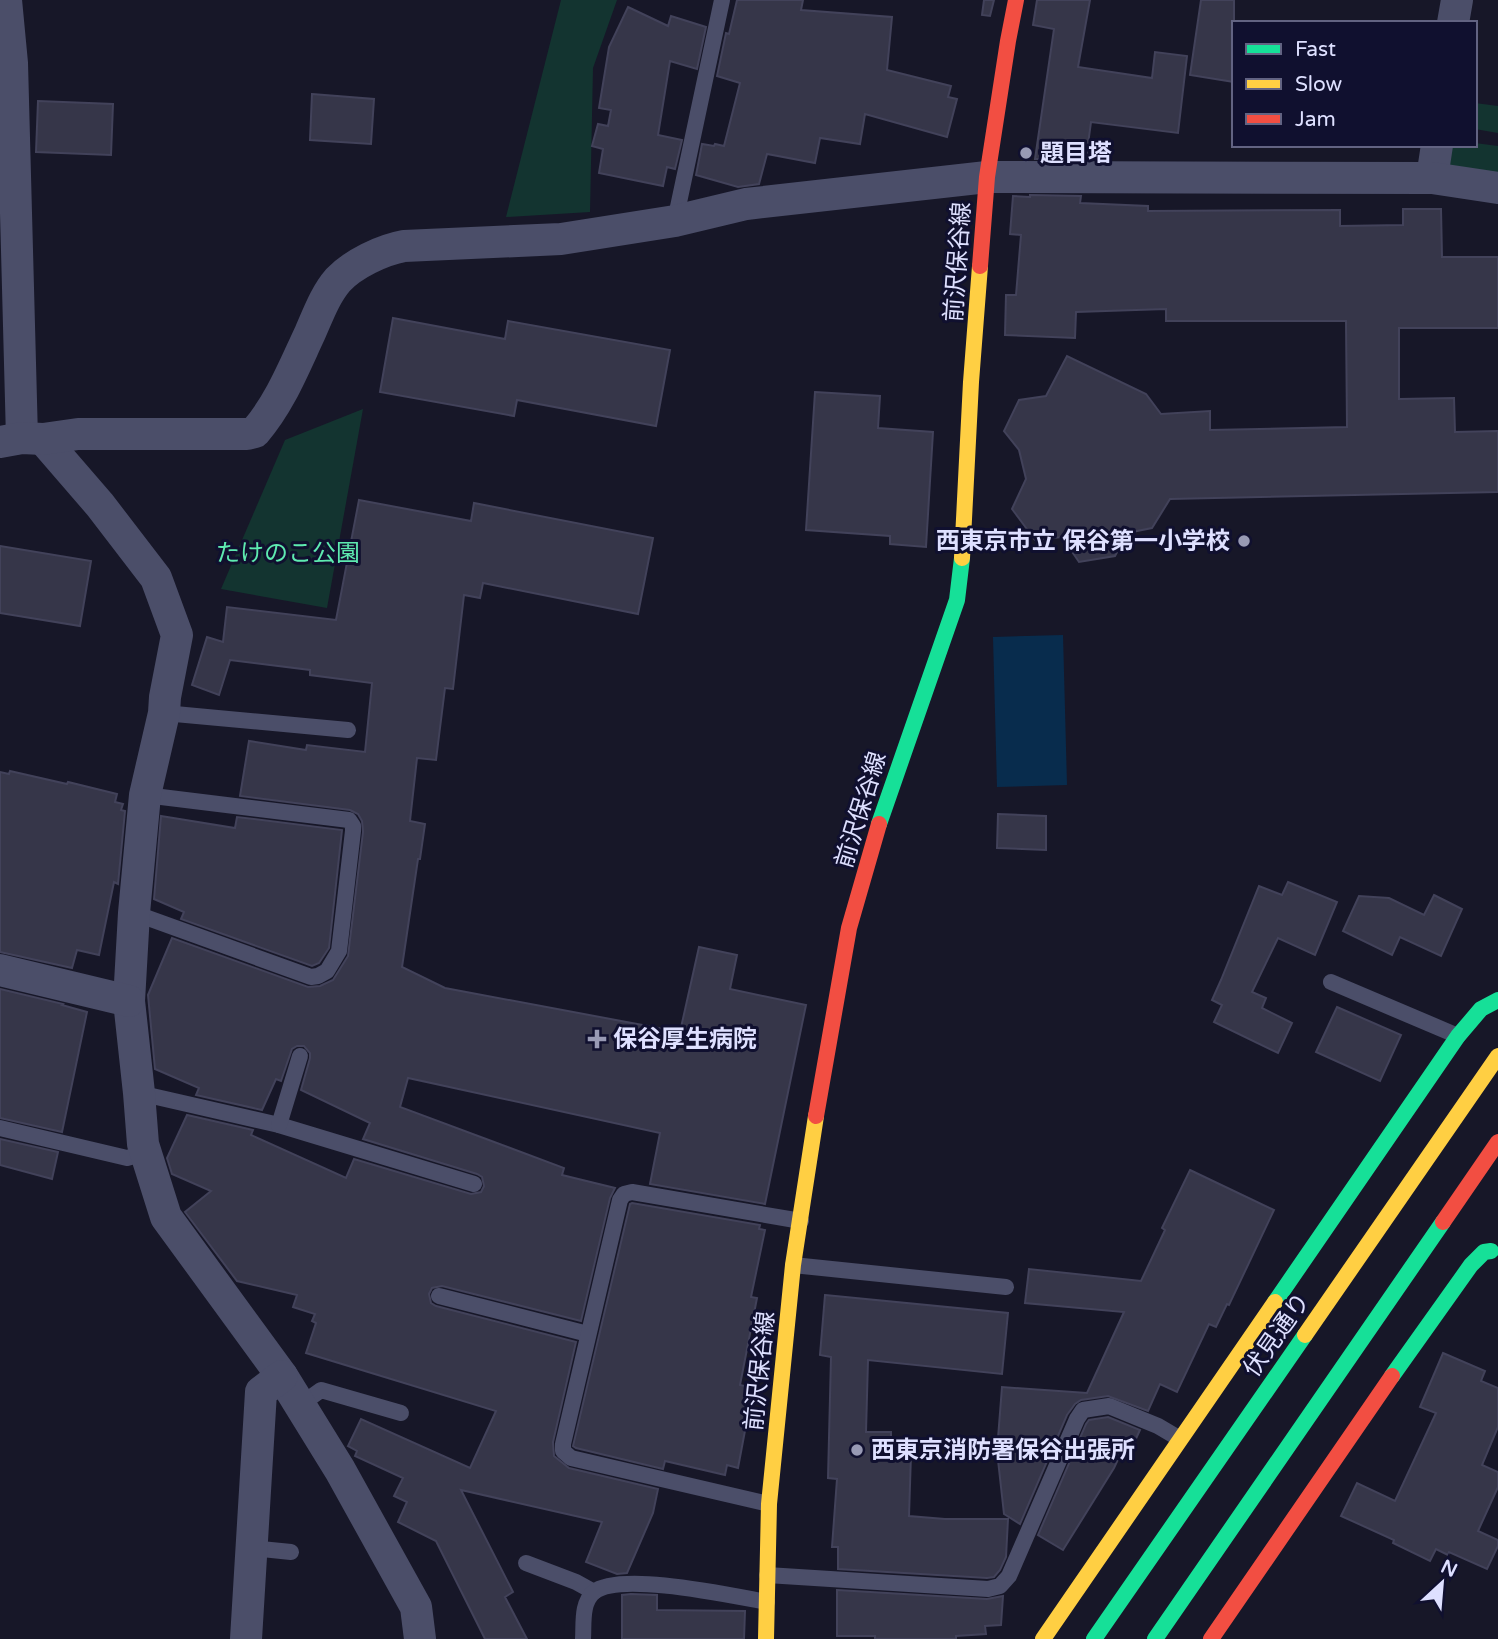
<svg xmlns="http://www.w3.org/2000/svg" width="1498" height="1639" viewBox="0 0 1498 1639" font-family="'Varela Round','Noto Sans JP',sans-serif">
	<style>
		.green { fill: #133430 }
		.water { fill: #082c4d }
		.building { fill: #363649; stroke: #42425a; stroke-width: 2 }
		.lines { fill: none; stroke-linecap: round; stroke-linejoin: round }
		.lane { stroke: #4b4e69; stroke-width: 16 }
		.street { stroke: #4b4e69; stroke-width: 32 }
		.fast { stroke: #16e098; stroke-width: 16 }
		.slow { stroke: #ffcf43; stroke-width: 16 }
		.jam { stroke: #f24e42; stroke-width: 16 }
		.poi-dot { fill: #989ab4; stroke: #10102f; stroke-width: 2.5 }
		.labels { text-anchor: middle; dominant-baseline: central; stroke-width: 6; stroke-linejoin: round; paint-order: stroke }
		.poi-label { font-size: 24px; font-weight: bold; fill: #dee0ff; stroke: #10102f; text-anchor: start }
		.street-label { font-size: 24px; fill: #dee0ff; stroke: #10102f }
		.park-label { font-size: 24px; fill: #5eeab0; stroke: #10102f }
	</style>
	<rect width="100%" height="100%" fill="#171728"/>
	<!-- green -->
	<g class="green">
		<path d="M561,0H617L593,68L590,212L506,217Z"/>
		<path d="M1475,103L1498,106V133L1475,129Z"/>
		<path d="M1475,143L1498,146V176L1440,167L1444,145H1475Z"/>
		<path d="M363,409L327,608L221,589L285,440Z"/>
	</g>
	<!-- water -->
	<path class="water" d="M1063,635L1067,785L997,787L993,637Z"/>
	<!-- building -->
	<g class="building">
		<path d="M737,0H803L801,10L892,17L887,70L951,86L948,97L957,99L947,137L865,114L860,144L820,138L815,163L767,154L759,184L738,187L696,175L702,144L714,146L715,144L724,146L740,83L717,76L726,33L729,34Z"/>
		<path d="M984,0H994L990,16L982,15Z"/>
		<path d="M1037,0H1090L1078,67L1152,78L1155,52L1187,56L1178,133L1091,122L1086,159H1035L1054,29L1033,25Z"/>
		<path d="M1201,0H1234V82L1190,75Z"/>
		<path d="M628,7L668,26L671,16L706,27L697,69L670,61L658,135L682,140L675,169L667,167L663,186L599,173L603,149L592,146L598,124L608,126L611,110L599,108L609,47Z"/>
		<path d="M312,94L374,99L371,144L310,140Z"/>
		<path d="M38,101L113,104L111,155L36,152Z"/>
		<path d="M1030,195L1081,196L1080,203L1148,206V211L1340,210V226L1403,225V209H1441L1442,257H1498V328H1399V399L1454,398L1455,432L1498,431V492L1170,499L1152,528L1127,533L1115,556L1079,562L1062,537L1035,540L1012,509L1026,479L1019,450L1004,431L1019,400L1046,396L1067,356L1146,394L1161,414L1210,411V430L1347,427L1346,321H1166V309L1076,312L1075,338L1005,335L1006,295H1016L1021,235L1010,234L1013,196L1030,197Z"/>
		<path d="M393,318L505,339L508,321L670,350L656,426L517,400L514,416L380,392Z"/>
		<path d="M815,392L880,396L878,428L933,432L926,547L890,544V536L806,530Z"/>
		<path d="M359,500L471,521L474,503L653,538L638,614L483,583L480,598L464,595L453,689L445,688L436,760L417,758L410,821L425,824L420,859H418L402,967L445,988L680,1032L699,947L737,955L730,989L806,1005L765,1204L650,1184L660,1133L408,1078L400,1107L564,1168L562,1175L615,1188L610,1198L581,1321L442,1286L432,1288L429,1294L431,1303L436,1306L576,1342L553,1442L554,1456L569,1468L658,1489L653,1513L627,1573L617,1574L586,1562L602,1522L461,1490L513,1592L505,1597L527,1639H485L436,1541L398,1522L407,1502L394,1496L403,1478L355,1456L357,1451L348,1446L361,1419L470,1468L496,1411L306,1353L316,1323L312,1321L315,1314L293,1307L297,1295L237,1281L185,1212L211,1191L172,1174L167,1158L187,1115L253,1130L251,1135L346,1178L354,1159L471,1194L481,1192L484,1186L482,1177L477,1174L363,1139L370,1123L301,1090L310,1058V1053L304,1046H297L292,1049L281,1081L276,1079L262,1110L196,1095L199,1088L155,1069L148,995L172,938L308,987L320,986L333,980L348,956L363,832L362,821L358,814L350,810L240,796L249,741L306,750L307,745L365,752L372,683L310,675V670L230,660L219,695L192,685L207,637L223,642L227,607L336,620Z"/>
		<path d="M0,546L91,561L80,626L0,613Z"/>
		<path d="M10,771L67,784L68,782L117,794L115,802L123,804L121,810L125,811L118,884L114,882L99,955L77,950L72,968L0,952V772L9,774Z"/>
		<path d="M998,814L1046,816V850L997,848Z"/>
		<path d="M161,816L235,828L237,817L342,830L329,948L319,963L312,966L181,919L184,912L154,899Z"/>
		<path d="M1288,882L1337,902L1315,955L1278,938L1252,992L1266,998L1262,1008L1292,1023L1278,1053L1214,1022L1222,1005L1212,1000L1221,980L1259,886L1282,895Z"/>
		<path d="M1434,895L1462,909L1441,956L1400,937L1392,955L1343,931L1359,896L1389,898L1424,915Z"/>
		<path d="M0,989L63,1004L62,1005L87,1012L62,1132L0,1118Z"/>
		<path d="M1337,1007L1401,1035L1380,1081L1316,1052Z"/>
		<path d="M0,1139L58,1152L52,1179L0,1165Z"/>
		<path d="M1190,1170L1274,1210L1229,1305L1227,1304L1216,1327L1209,1324L1177,1392L1160,1384L1148,1411L1108,1396L1081,1400L1075,1404L1067,1415L1020,1524L1004,1514L997,1451L1002,1387L1087,1393L1124,1312L1025,1303L1029,1269L1141,1281L1165,1230L1162,1228Z"/>
		<path d="M632,1203L760,1225L759,1229L765,1230L751,1297L757,1298L740,1385L753,1388L738,1468L727,1465L725,1475L665,1461L663,1469L576,1448L573,1446L630,1204Z"/>
		<path d="M825,1295L1008,1313L1002,1374L868,1360L866,1432H891V1453L911,1454L909,1516L945,1519H1008L1006,1557L1000,1570L994,1577L987,1578L838,1569V1547H832L837,1479L828,1478L831,1357L820,1355Z"/>
		<path d="M1443,1353L1485,1371L1481,1381L1498,1388V1427L1482,1465L1498,1472V1487L1478,1531L1498,1540V1546L1487,1569L1449,1552L1448,1555L1436,1549L1430,1561L1393,1543L1394,1540L1341,1516L1357,1483L1395,1501L1436,1413L1420,1407Z"/>
		<path d="M1108,1417L1140,1430L1128,1456L1121,1453L1114,1468L1063,1550L1038,1535L1086,1424L1089,1420Z"/>
		<path d="M837,1590L987,1599L1003,1596L1001,1625L985,1626L986,1634L956,1636V1639H875V1636H837Z"/>
		<path d="M631,1594L657,1595V1610L745,1611L744,1639H622V1595Z"/>
	</g>
	<g class="lines">
		<!-- lane -->
		<g class="lane">
			<path d="M675,221L722,0"/>
			<path d="M164,713L348,730"/>
			<path d="M134,913L311,977L318,976L327,971L339,951L353,831V826L349,820L145,795"/>
			<path d="M1331,982L1458,1036"/>
			<path d="M139,1093L279,1125L474,1184"/>
			<path d="M279,1125L300,1056"/>
			<path d="M0,1128L127,1158L145,1153"/>
			<path d="M793,1265L1006,1287"/>
			<path d="M439,1296L588,1334"/>
			<path d="M300,1405L321,1390L401,1413"/>
			<path d="M769,1504L571,1458L563,1451V1444L620,1200L624,1194L632,1192L801,1221"/>
			<path d="M252,1548L291,1552"/>
			<path d="M526,1563L576,1582L594,1592"/>
			<path d="M767,1575L988,1589L1000,1586L1009,1576L1077,1419L1083,1410L1109,1406L1158,1426L1180,1439"/>
			<path d="M583,1639C584,1624 581,1603 594,1592C620,1571 733,1596 767,1602"/>
		</g>
		<!-- street -->
		<g class="street">
			<path d="M6,0L12,63L22,438"/>
			<path d="M1453,23L1457,0"/>
			<path d="M1432,178L1437,145"/>
			<path d="M43,439L100,505L156,578L177,635L165,697L164,713L145,795L134,913L129,1001L139,1093L143,1144L166,1217L282,1376L340,1470L416,1607L420,1639"/>
			<path d="M0,442L22,438L43,439L78,434H247L255,432C280,403 294,367 310,333C318,315 325,295 338,280C353,264 382,250 404,246L561,239L675,221L746,204L987,177L1432,178L1498,188"/>
			<path d="M0,970L129,1001"/>
			<path d="M246,1639L261,1392L282,1376"/>
		</g>
		<!-- fast -->
		<g class="fast">
			<path d="M879,824L957,600L962,558"/>
			<path d="M1275,1302L1458,1036L1481,1009L1498,1000"/>
			<path d="M1392,1376L1471,1265L1484,1252L1491,1251"/>
			<path d="M1094,1639L1305,1335"/>
			<path d="M1155,1639L1443,1222"/>
		</g>
		<!-- slow -->
		<g class="slow">
			<path d="M962,558L971,382L980,266"/>
			<path d="M1305,1335L1498,1056"/>
			<path d="M766,1639L769,1504L793,1265L816,1116"/>
			<path d="M1043,1639L1275,1302"/>
		</g>
		<!-- jam -->
		<g class="jam">
			<path d="M980,266L987,177L1008,41L1016,0"/>
			<path d="M816,1116L849,928L879,824"/>
			<path d="M1443,1222L1498,1142"/>
			<path d="M1211,1639L1392,1376"/>
		</g>
	</g>
	<!-- markers -->
	<g class="poi-dot">
		<circle cx="1026" cy="153" r="7"/>
		<circle cx="1244" cy="541" r="7"/>
		<path d="M593.5 1028.5h7v7h7v7h-7v7h-7v-7h-7v-7h7z"/>
		<circle cx="857" cy="1450" r="7"/>
	</g>
	<g class="labels">
		<!-- poi labels -->
		<g class="poi-label">
			<text x="1040" y="153">題目塔</text>
			<text x="1230" y="541" text-anchor="end">西東京市立 保谷第一小学校</text>
			<text x="613" y="1039">保谷厚生病院</text>
			<text x="871" y="1450">西東京消防署保谷出張所</text>
		</g>
		<!-- street labels -->
		<g class="street-label">
			<text transform="translate(958 262) rotate(-86)">前沢保谷線</text>
			<text transform="translate(861 810) rotate(-73)">前沢保谷線</text>
			<text transform="translate(1277 1335) rotate(-55)">伏見通り</text>
			<text transform="translate(760 1371) rotate(-84)">前沢保谷線</text>
		</g>
		<!-- park labels -->
		<g class="park-label">
			<text x="288" y="553">たけのこ公園</text>
		</g>
	</g>
	<!-- legend -->
	<rect x="1232" y="21" width="245" height="126" fill="#10102f" stroke="#626382" stroke-width="2"/>
	<rect x="1246" y="44" width="35" height="10" fill="#16e098" stroke="#626382" stroke-width="2"/>
	<text x="1295" y="56" font-size="21" fill="#dee0ff">Fast</text>
	<rect x="1246" y="79" width="35" height="10" fill="#ffcf43" stroke="#626382" stroke-width="2"/>
	<text x="1295" y="91" font-size="21" fill="#dee0ff">Slow</text>
	<rect x="1246" y="114" width="35" height="10" fill="#f24e42" stroke="#626382" stroke-width="2"/>
	<text x="1295" y="126" font-size="21" fill="#dee0ff">Jam</text>
	<!-- north arrow -->
	<g transform="translate(1442 1583) rotate(26)" stroke="#10102f" stroke-width="5" paint-order="stroke">
	<path d="M0-5L12 26L0 18L-12 26Z" fill="#dee0ff"/>
	<text y="-10" font-size="19" font-weight="bold" text-anchor="middle" fill="#dee0ff">N</text>
	</g>
</svg>
